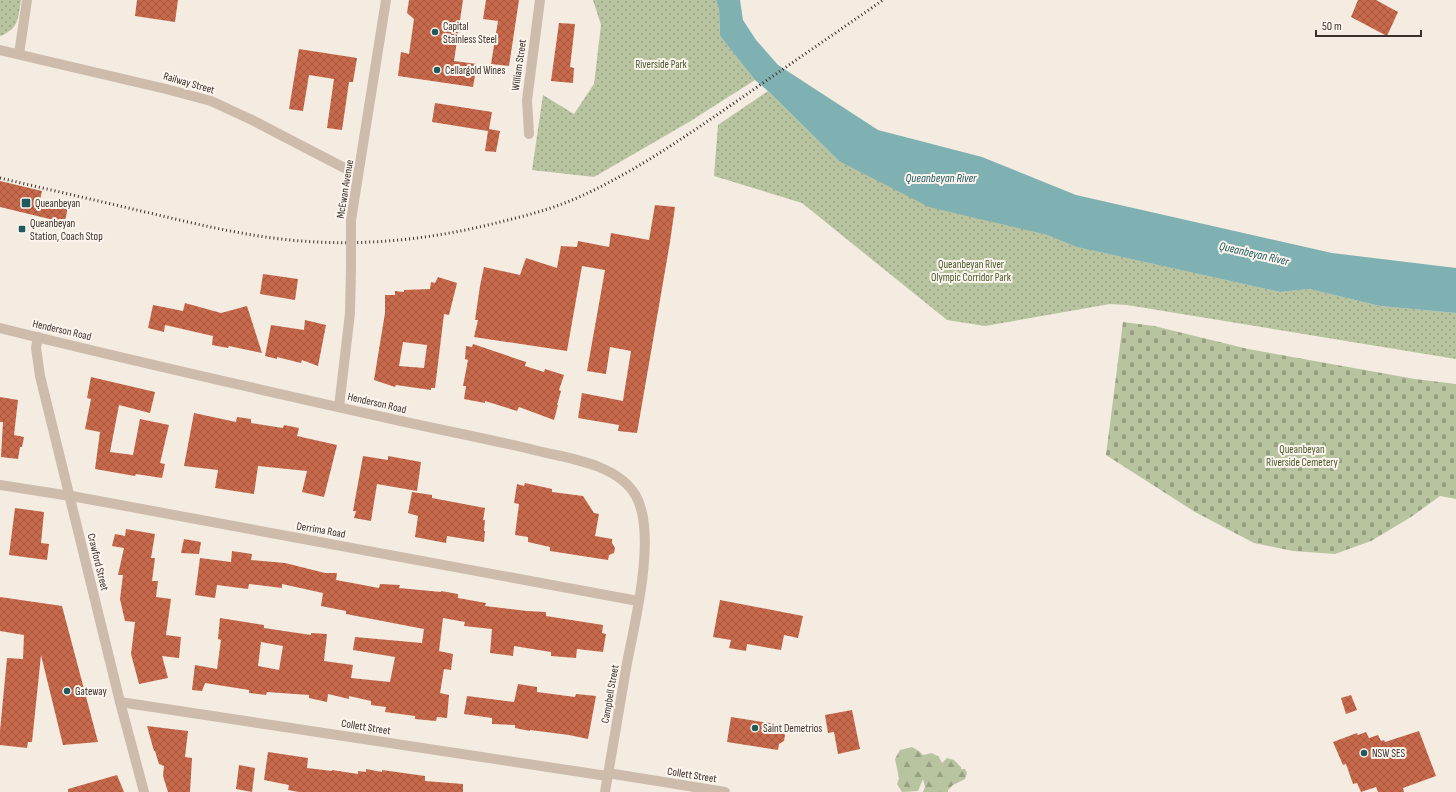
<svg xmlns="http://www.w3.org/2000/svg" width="1456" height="792" viewBox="0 0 1456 792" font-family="'Sofia Sans Condensed',sans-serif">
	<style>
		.forest { fill: url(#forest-firs) }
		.cemetery { fill: url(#cemetery-stones) }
		.park { fill: url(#park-dots) }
		.water { fill: #7fb0b2 }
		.building { fill: url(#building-cross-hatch); fill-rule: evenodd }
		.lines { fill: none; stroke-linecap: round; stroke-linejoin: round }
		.minor { stroke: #cdbbac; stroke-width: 10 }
		.rail { stroke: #3b302b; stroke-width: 3; stroke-dasharray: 1 3; stroke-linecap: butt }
		.minor-bridge { stroke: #cdbbac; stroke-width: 10 }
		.poi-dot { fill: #1f5a5e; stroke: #fbf5ee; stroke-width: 1.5 }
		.labels { text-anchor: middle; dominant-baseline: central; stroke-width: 4; stroke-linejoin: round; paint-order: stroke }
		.poi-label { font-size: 11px; fill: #3b302b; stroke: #fbf5ee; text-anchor: start }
		.park-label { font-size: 11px; fill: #4a5a2e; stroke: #fbf5ee }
		.street-label { font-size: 11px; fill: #3b302b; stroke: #fbf5ee }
		.water-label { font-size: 12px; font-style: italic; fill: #1f5a5e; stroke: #fbf5ee }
	</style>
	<defs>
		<pattern id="forest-firs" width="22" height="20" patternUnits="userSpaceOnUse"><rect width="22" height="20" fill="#b8c4a0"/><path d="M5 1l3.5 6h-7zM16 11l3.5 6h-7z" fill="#97a083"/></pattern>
		<pattern id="cemetery-stones" width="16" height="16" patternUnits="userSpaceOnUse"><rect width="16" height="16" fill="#b8c4a0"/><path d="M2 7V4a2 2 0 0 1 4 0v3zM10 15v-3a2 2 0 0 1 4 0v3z" fill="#97a083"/></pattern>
		<pattern id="park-dots" width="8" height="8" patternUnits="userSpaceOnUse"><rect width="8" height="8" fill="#b8c4a0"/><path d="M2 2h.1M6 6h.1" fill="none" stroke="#97a083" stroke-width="1.8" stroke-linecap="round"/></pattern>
		<pattern id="building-cross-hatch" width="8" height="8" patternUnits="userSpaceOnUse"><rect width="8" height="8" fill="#c8694b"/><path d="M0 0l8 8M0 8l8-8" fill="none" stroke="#a4573f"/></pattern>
	</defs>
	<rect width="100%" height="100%" fill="#f4ebe1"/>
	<!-- forest -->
	<path class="forest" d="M912,747L919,751L923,755L932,753L939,757L942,763L947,758L954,760L961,767V769H965L967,773L965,779L953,785L948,790V792H923L925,787L923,779L918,791L902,792L897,784L899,778L895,759L900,750Z"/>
	<!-- cemetery -->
	<path class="cemetery" d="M1123,322L1154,326L1248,349L1415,379L1456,384V499L1440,496L1411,517L1371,541L1335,554L1293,551L1254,543L1195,512L1106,455Z"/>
	<!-- park -->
	<g class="park">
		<path d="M0,0H21C18,18 19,29 0,36Z"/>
		<path d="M593,0H716L719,9L720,36L755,80L689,122L594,177L532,170L543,95L574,114L594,84L601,25Z"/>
		<path d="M768,91L839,161L1044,234L1078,247L1280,292L1309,289L1380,306L1456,313V359L1127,305L1110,304L985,326L947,320L802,203L714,176L718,125Z"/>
	</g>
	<!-- water -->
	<path class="water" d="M716,0H740L743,20L756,40L778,65L878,130L982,157L1076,195L1332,253L1456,268V313L1380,306L1309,289L1280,292L1077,247L1044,234L929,207L839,161L768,91L755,80L720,36L719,9Z"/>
	<!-- building -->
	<g class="building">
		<path d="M137,0H178L175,22L135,16Z"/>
		<path d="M409,0H463L454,61L477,64L473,87L398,76L401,52L409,54L414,19L407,13Z"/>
		<path d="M486,0H519L509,66L491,64L498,21L483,19Z"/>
		<path d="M1358,0H1376L1398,12L1387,36L1351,17Z"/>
		<path d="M559,23L575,24L570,67L574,68L573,83L551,81Z"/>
		<path d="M299,49L357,58L353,82H349L342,130L327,128L334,79L309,75L303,111L289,109Z"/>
		<path d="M435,103L492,112L489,129L500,131L496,152L485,151L488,131L432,122Z"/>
		<path d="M0,181L42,191L40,200L68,207L65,221L62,220V222L0,207Z"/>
		<path d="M655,205L675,207L670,242L637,433L618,431L619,425L578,418L582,393L623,401L624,394L631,351L610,347L606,374L587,371L605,270L582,266L567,351L474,337L478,320H475L480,286L484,267L520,275L526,258L557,268L561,246L577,247L578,241L609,247L611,233L649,240Z"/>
		<path d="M263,274L298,279L295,300L260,294Z"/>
		<path d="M438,277L457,283L449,315L444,314L435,388H431V390L396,385L395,387L374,380L385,313V295H395V291L404,292V290L430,289L431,282L435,283ZM403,342L427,345L424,368L399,366Z"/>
		<path d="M185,303L221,313L247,306L262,353L229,346L228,348L212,345L213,336L165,325L164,332L148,328L153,305L183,311Z"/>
		<path d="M305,320L326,325L318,366L302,360L301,363L277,357V359L265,356L271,325L304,330Z"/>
		<path d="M473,344L526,362L525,366L544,372L545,369L564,375L559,390L561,391L557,405H558L554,420L519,407L517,411L485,401V403L464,399L466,386H463L468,360L465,359L466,346L472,347Z"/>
		<path d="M91,377L155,392L150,413L119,405L110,452L133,455L140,419L169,425L160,463L165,464L162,478L136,474L135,476L95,469L100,432L85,429L91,399L87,398Z"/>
		<path d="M0,397L18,400L14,435L24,437L22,447H20L18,459L1,457L3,422H0Z"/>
		<path d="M194,413L236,422L237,417L251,419V423L283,428L284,425L299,428L297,436L337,445L324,497L302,492L307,471L258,466L254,494L215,488L218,470L184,466Z"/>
		<path d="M363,456L388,460V456L421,462L417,491L377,484L371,521L354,518L356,511H353Z"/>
		<path d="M525,483L552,489V492L583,496L594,513L599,514L595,536L612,539V543L615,548L614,553L609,555L608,560L550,551V547L528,542V537L515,535L519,504L514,503L517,484L524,486Z"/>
		<path d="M412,492L432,495V498L485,508L483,520H485L484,531H485L484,542L447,536L446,543L415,537L418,516L408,513Z"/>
		<path d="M15,508L44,512L41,543L49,544L47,560L9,555Z"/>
		<path d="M126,529L155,534L151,558H155L152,581H158L156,597L171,599L166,635L181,637L179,658L162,656L168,678L139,684L131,654L135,622L125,621L120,599L123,575H118L124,548L112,546L115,534L125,536Z"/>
		<path d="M184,539L201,542L199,554L181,553Z"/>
		<path d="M232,551L252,554L251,560L285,563L325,573H337L336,580L379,588L380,584L400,585L399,588L441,592V591L458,594V598L486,603L485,606L527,611L546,612V616L603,625L602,633L606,634L603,652L577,649L576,658L551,656V652L514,646L513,656L490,653L492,629L464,626L465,622L443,618L439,651L453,654L451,670L444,669L440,693L449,695L447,718L437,717L436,721L415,719V716L385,712L386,707L371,705V701L349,696V699L328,694L327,702L309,698V695L267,692L266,695L249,693V690L205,683L202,691L192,690L195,665L217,669L221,640L218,639L220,618L264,625V628L311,635V633L327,634L324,661L353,665L351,678L390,682L395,657L353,650L355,637L422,643L424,629L346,614V611L321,606L323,593L282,584V588L249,584L248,589L217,585L215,598L195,595L200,558L231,562ZM261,642L283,646L279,670L258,666Z"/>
		<path d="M0,597L62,606L98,742L63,745L41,655L32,742H28L27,748L0,745V731L7,658L23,659L24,635L0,631Z"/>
		<path d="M720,600L803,616L798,638L784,635L781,650L747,644L746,651L729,648L731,640L713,637Z"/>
		<path d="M518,684L537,687V692L575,697L576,694L596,696L588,739L569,735L530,730V731L515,728V725L492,724V718L464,714L467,696L514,702Z"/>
		<path d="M1351,695L1357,710L1346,714L1341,698Z"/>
		<path d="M852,710L860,749L838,754L834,732L828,733L825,715Z"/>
		<path d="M731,717L782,725L781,731L785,735L784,741L779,744L778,750L727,742Z"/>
		<path d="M147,726L188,731L185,757L192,758L190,792H168L163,776L164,766L159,764L155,751H154Z"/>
		<path d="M1419,731L1436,776L1403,788L1404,792H1378L1376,787L1361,792L1357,783L1353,784L1346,764L1343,765L1333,742L1357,733L1358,735L1366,732L1369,738L1378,735L1381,741L1384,740L1385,742Z"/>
		<path d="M268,752L308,758L307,768L332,771V770L358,774V771L366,772V769L382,772V770L425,776V781L463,784V792H299L288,790L289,785L264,780Z"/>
		<path d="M239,765L255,768L252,792L236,789Z"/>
		<path d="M117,775L124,792H68V789Z"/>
	</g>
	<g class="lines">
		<!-- minor -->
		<g class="minor">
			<path d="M0,50L166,89L211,101L252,120L358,175"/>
			<path d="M19,54L27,0"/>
			<path d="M529,134L527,100L540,0"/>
			<path d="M351,220L386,0"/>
			<path d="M0,328C130,360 261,390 392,419C440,430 490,439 538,451C559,456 580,459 599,467C614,473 628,482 636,496C657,534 635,622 627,663C620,706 612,749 605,792"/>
			<path d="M38,337L36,348L40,376L120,702L144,792"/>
			<path d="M339,407L350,313L351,267"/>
			<path d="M0,485L77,497L638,601"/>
			<path d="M120,702L607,776"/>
			<path d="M608,773L725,792"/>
		</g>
		<!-- rail -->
		<path class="rail" d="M0,178C51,190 103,202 154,214C196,224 238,234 281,239C357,248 431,240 504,221C529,215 554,208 577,198C635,172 686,136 737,101C786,67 834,34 883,0"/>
		<!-- minor-bridge -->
		<path class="minor-bridge" d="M351,220V267"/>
	</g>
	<!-- markers -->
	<g class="poi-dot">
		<circle cx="435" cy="32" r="4"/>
		<circle cx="437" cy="70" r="4"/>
		<rect x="21" y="198" width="10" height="10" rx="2"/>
		<rect x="18" y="225" width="8" height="8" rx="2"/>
		<circle cx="67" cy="691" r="4"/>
		<circle cx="755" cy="728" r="4"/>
		<circle cx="1364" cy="753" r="4"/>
	</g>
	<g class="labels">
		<!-- poi labels -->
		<g class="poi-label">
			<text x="443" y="26">Capital<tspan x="443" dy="13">Stainless Steel</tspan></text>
			<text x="445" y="70">Cellargold Wines</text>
			<text x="35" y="203">Queanbeyan</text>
			<text x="30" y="223">Queanbeyan<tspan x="30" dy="13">Station, Coach Stop</tspan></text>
			<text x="75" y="691">Gateway</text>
			<text x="763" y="728">Saint Demetrios</text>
			<text x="1372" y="753">NSW SES</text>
		</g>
		<!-- park labels -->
		<g class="park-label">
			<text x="661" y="64">Riverside Park</text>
			<text x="971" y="264">Queanbeyan River<tspan x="971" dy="13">Olympic Corridor Park</tspan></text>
			<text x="1302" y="449">Queanbeyan<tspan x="1302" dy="13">Riverside Cemetery</tspan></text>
		</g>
		<!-- street labels -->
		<g class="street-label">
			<text transform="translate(519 65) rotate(-82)">William Street</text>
			<text transform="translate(189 83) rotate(16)">Railway Street</text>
			<text transform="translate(345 189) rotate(-81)">McEwan Avenue</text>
			<text transform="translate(62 330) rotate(13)">Henderson Road</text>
			<text transform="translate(377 403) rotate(13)">Henderson Road</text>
			<text transform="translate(321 530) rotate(10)">Derrima Road</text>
			<text transform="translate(98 562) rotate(76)">Crawford Street</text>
			<text transform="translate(610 694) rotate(-80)">Campbell Street</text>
			<text transform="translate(366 727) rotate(9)">Collett Street</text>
			<text transform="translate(692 775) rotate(9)">Collett Street</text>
		</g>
		<!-- water labels -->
		<g class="water-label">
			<text x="941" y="178">Queanbeyan River</text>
			<text transform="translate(1254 254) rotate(13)">Queanbeyan River</text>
		</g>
	</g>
	<!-- scale -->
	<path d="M1316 30v6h105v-6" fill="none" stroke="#3b302b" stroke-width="2"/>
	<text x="1322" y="30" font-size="12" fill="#3b302b" stroke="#fbf5ee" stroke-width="3" paint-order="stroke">50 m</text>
</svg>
